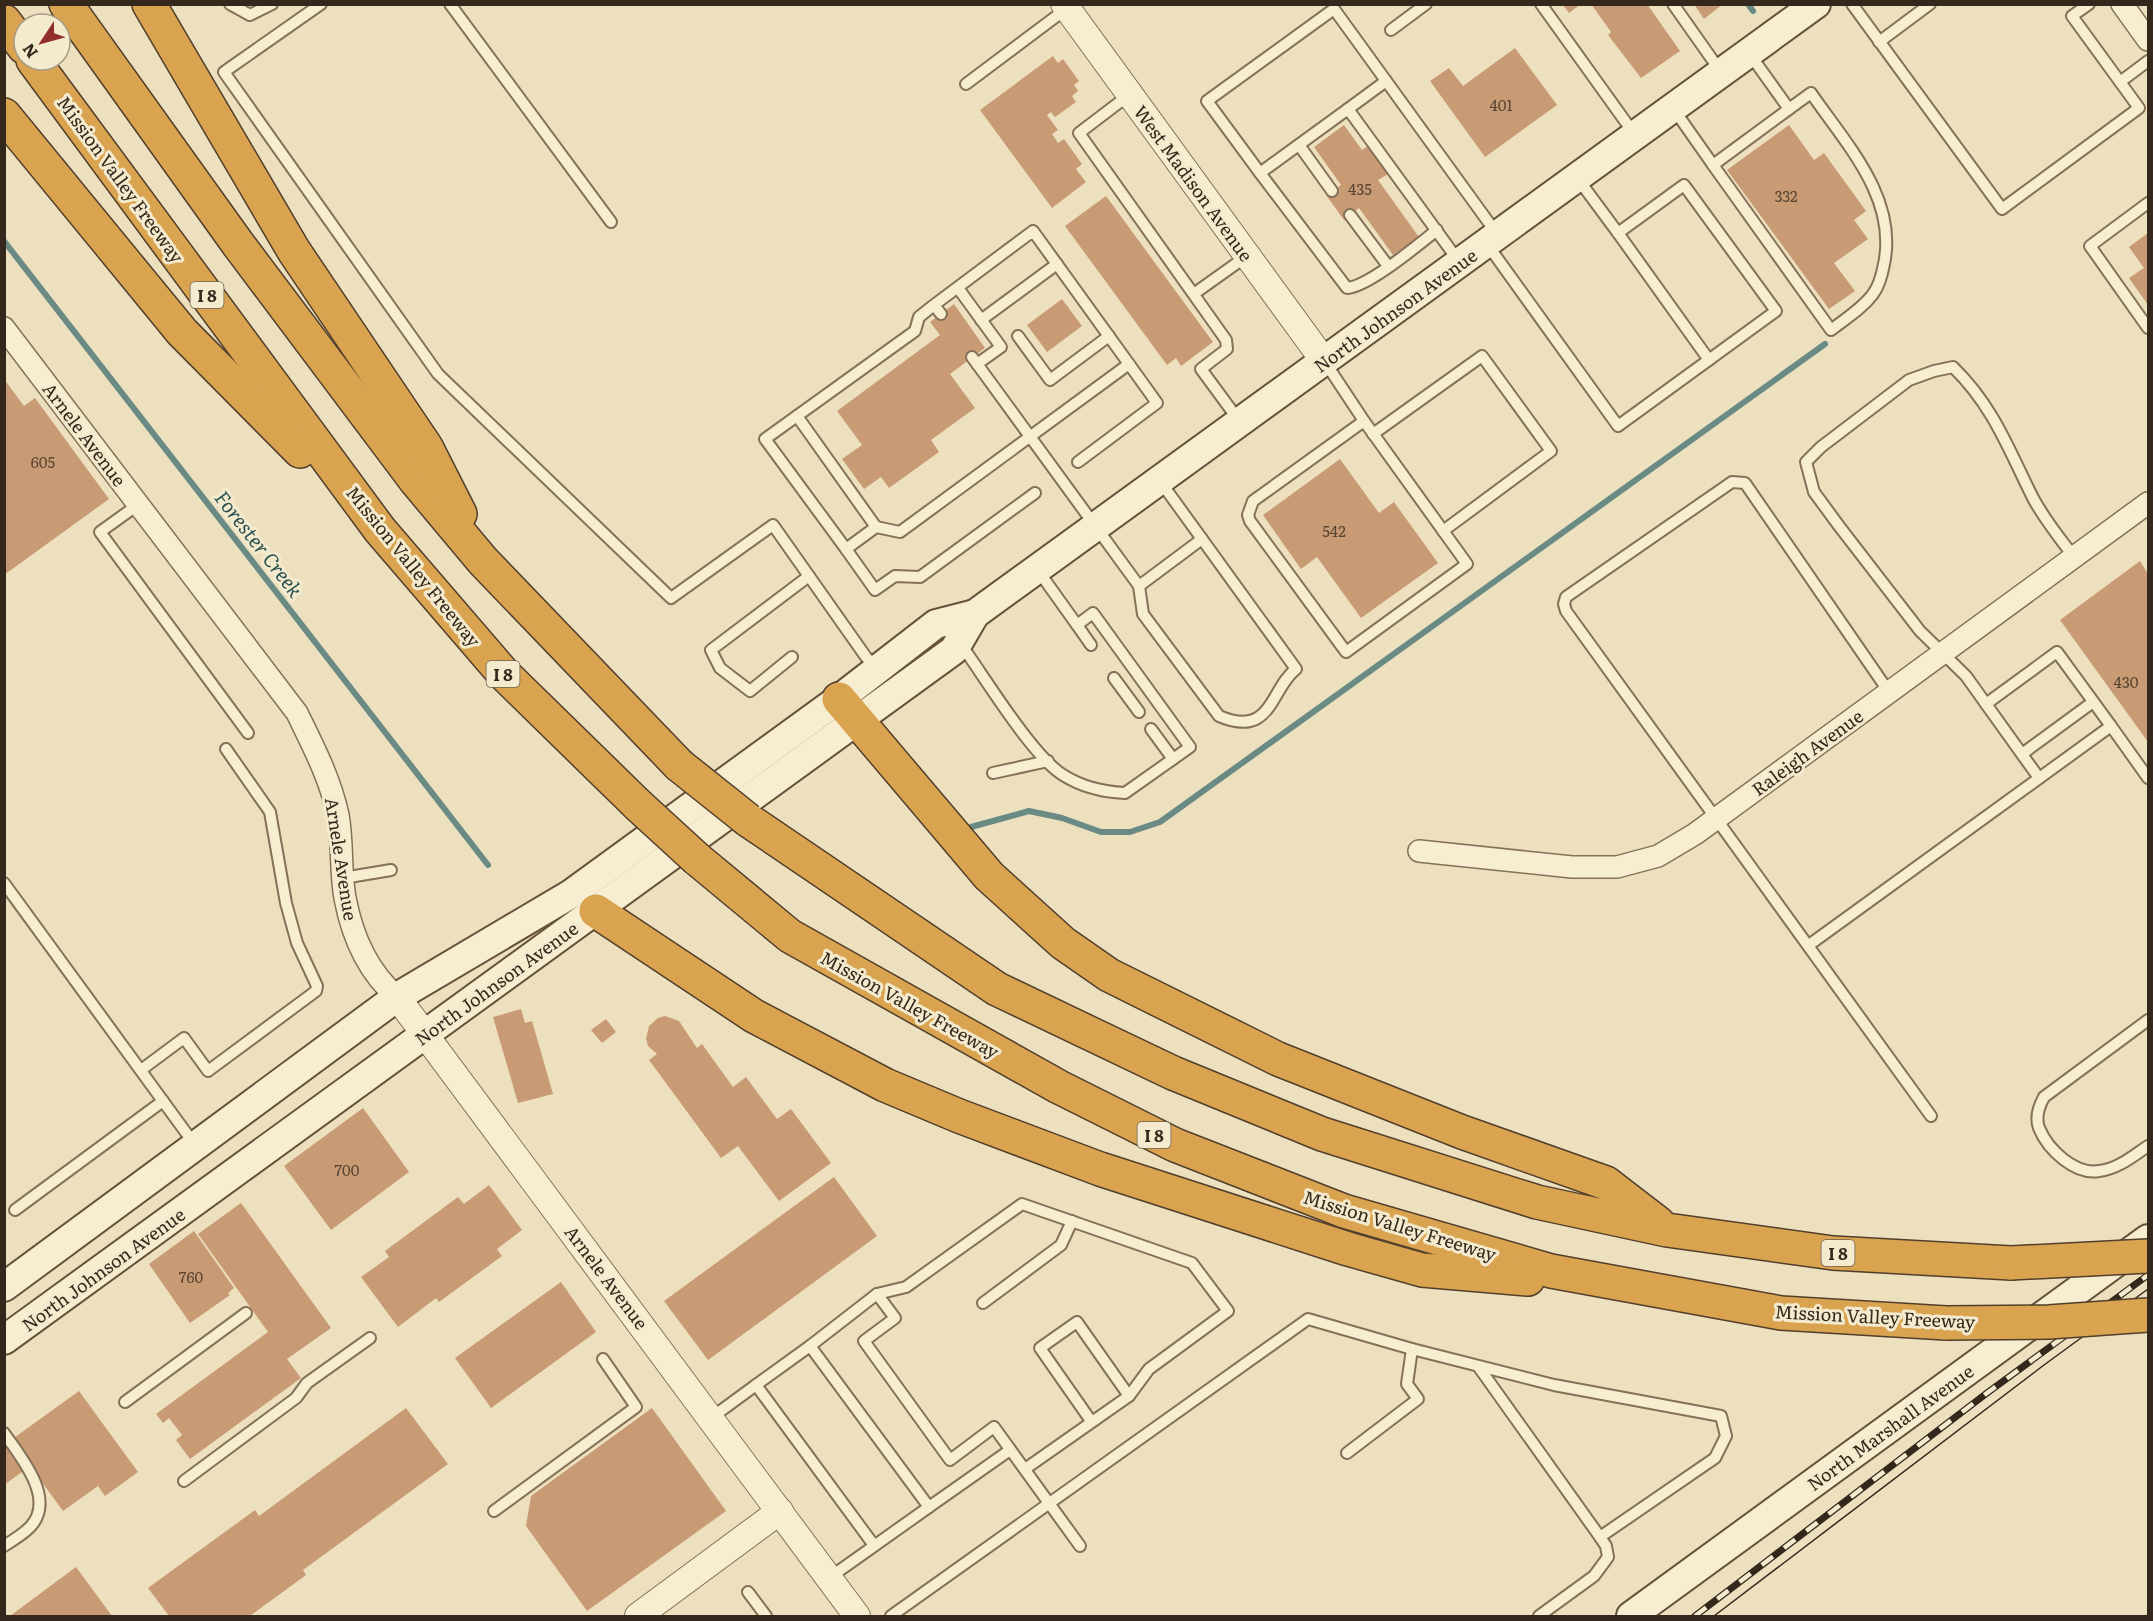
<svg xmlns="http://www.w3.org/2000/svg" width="2153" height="1621" viewBox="0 0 2153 1621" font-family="Literata,serif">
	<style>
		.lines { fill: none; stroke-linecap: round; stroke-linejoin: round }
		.stream { stroke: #6a8b84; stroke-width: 6 }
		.building { fill: #c99b75 }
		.service-casing { stroke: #847158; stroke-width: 14 }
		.minor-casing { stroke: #847158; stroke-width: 24 }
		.tertiary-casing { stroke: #847158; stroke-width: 28 }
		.secondary-casing { stroke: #66523b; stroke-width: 32 }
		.motorway-casing { stroke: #513f2c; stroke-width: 36 }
		.service { stroke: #f7edd1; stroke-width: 10 }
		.minor { stroke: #f7edd1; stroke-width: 21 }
		.tertiary { stroke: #f7edd1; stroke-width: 26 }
		.secondary { stroke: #f7edd1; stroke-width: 28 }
		.motorway { stroke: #daa350; stroke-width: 33 }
		.tram { stroke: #34281c; stroke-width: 1.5 }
		.rail-casing { stroke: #34281c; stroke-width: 7 }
		.rail { stroke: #f4eace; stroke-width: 4.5; stroke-dasharray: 14; stroke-linecap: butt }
		.motorway-bridge-casing { stroke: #513f2c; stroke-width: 36; stroke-linecap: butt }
		.motorway-bridge { stroke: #daa350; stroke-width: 33 }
		.labels { text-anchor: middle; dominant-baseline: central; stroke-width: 6; stroke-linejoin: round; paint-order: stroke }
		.number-label { font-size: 15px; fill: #594532 }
		.shield { fill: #f4eace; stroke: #6e6251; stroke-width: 1.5 }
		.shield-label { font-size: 16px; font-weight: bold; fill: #34281c }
		.street-label { font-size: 18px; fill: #34281c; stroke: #f4eace }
		.water-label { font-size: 20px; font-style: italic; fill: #2c5352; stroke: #f4eace }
	</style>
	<rect width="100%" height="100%" fill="#ece0bf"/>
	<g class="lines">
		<!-- stream -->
		<g class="stream">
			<path d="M1748,4L1753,11"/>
			<path d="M4,241L488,865"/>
			<path d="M971,827L1029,811L1062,818L1101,832H1130L1160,822L1825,344"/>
		</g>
	</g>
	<!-- building -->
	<g class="building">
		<path d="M1562,4H1581L1569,13Z"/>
		<path d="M1591,4H1647L1680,51L1641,78L1608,35L1611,32Z"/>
		<path d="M1694,4H1723L1704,19Z"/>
		<path d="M1515,48L1557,105L1485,157L1430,81L1449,68L1463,86Z"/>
		<path d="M1053,56L1058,63L1063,59L1079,81L1074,85L1078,91L1072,96L1076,102L1055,117L1051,112L1047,115L1058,130L1052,134L1058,143L1064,139L1082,164L1076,169L1086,182L1052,208L980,110Z"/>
		<path d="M1344,125L1362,150L1368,146L1388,174L1378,180L1419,237L1393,255L1359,208L1344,220L1326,195L1341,185L1314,147Z"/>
		<path d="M1789,125L1814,160L1824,153L1866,211L1854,220L1868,239L1834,263L1855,291L1829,309L1727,170Z"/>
		<path d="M1106,196L1213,342L1181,366L1176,358L1167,365L1065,226Z"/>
		<path d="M2148,233V305L2129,278L2144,268L2129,247Z"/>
		<path d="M1062,299L1082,326L1047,352L1027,325Z"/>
		<path d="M954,304L985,348L950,374L975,408L931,440L939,452L889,488L881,477L864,489L842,459L862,445L837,411L940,335L930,322Z"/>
		<path d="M4,379L24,406L35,398L109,499L4,575Z"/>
		<path d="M1340,459L1379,513L1394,502L1438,563L1361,618L1317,557L1301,569L1263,515Z"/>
		<path d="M2140,561L2148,574V742L2060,620Z"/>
		<path d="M521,1009L525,1023L532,1021L553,1094L518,1103L493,1017Z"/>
		<path d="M665,1016L679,1021L697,1048L702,1044L733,1087L746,1077L777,1119L791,1109L831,1163L779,1201L738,1146L721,1158L649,1060L657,1054L648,1046L646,1039L649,1026L658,1018Z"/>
		<path d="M606,1019L616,1032L602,1043L591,1030Z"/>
		<path d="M363,1108L409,1172L331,1230L284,1166Z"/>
		<path d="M834,1177L877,1236L708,1360L664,1301Z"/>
		<path d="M489,1185L522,1230L497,1249L502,1256L439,1302L436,1298L398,1327L361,1277L389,1257L385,1251L458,1197L464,1204Z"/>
		<path d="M241,1203L331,1328L287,1359L301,1378L190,1459L176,1440L182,1435L169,1418L163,1423L156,1414L268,1332L198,1234Z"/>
		<path d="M194,1231L234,1288L228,1293L230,1295L190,1323L149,1264Z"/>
		<path d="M561,1282L596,1332L491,1408L455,1358Z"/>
		<path d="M79,1391L138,1472L105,1496L98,1486L63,1511L11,1440Z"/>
		<path d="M406,1408L448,1464L303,1570L306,1575L250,1616H169L148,1588L255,1510L259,1516Z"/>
		<path d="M652,1408L726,1511L587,1611L526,1526L531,1496Z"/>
		<path d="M4,1439L26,1469L4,1485Z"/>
		<path d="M76,1567L112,1616H10Z"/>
	</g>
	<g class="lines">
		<!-- service casing -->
		<g class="service-casing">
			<g id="service">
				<path d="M230,4L250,15L272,4"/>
				<path d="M321,4L224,72L438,374L671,598L773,525L866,657L878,669"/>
				<path d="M450,4L611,222"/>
				<path d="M1541,4L1635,135"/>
				<path d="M1673,4L1721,72"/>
				<path d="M1852,4L2002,209L2139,108L2072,16L2089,4"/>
				<path d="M1391,30L1426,4"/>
				<path d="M1879,42L1930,4"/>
				<path d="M2120,82L2148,61"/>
				<path d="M966,84L1066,9"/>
				<path d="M1129,95L1079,133L1226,340L1227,349L1201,369L1240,422"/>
				<path d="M1673,108L1713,165L1789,109L1749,53"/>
				<path d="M1348,109L1386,81"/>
				<path d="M1299,145L1332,191"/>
				<path d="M1713,165L1831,330C1845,319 1862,309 1873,294C1879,286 1882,275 1884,264C1898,198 1846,144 1811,93L1789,109"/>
				<path d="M1260,173L1207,101L1334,9L1497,234"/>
				<path d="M2148,203L2090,246L2148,328"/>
				<path d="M1350,215L1388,266"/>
				<path d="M1437,230C1418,245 1368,287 1347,288L1260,173L1348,109L1460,263"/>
				<path d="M1618,233L1709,360"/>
				<path d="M1487,244L1618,426L1776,311L1684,185L1618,233L1578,179"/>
				<path d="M958,288L1001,347L977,364"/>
				<path d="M1195,293L1247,256"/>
				<path d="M934,305L1033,231L1129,364L900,532L876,527L846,549L765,439L915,331L919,317L934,305L941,314"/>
				<path d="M981,320L1057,264"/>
				<path d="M1018,336L1050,380L1109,336"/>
				<path d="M972,357L1139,586L1143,614L1219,716C1272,739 1270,689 1296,669L1160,481"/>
				<path d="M1325,362L1364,421L1467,564L1346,652L1250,521L1248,515L1253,501L1364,421"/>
				<path d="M797,416L876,527"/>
				<path d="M1373,434L1482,356L1551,451L1443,531"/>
				<path d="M1078,462L1157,403L1129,364"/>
				<path d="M139,504L100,532L248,733"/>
				<path d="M846,549L875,590L895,576L920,577L1035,493"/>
				<path d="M1139,586L1202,539"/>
				<path d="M1077,625L1091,645"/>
				<path d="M960,643C984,676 1032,756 1063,775C1082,787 1103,792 1125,793L1190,747L1093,613L1077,625L1037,569"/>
				<path d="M792,657L750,691L720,668L711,650L809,576"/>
				<path d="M1114,678L1139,712"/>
				<path d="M1889,692L1745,483L1732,482L1566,597L1564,604L1566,611L1931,1116"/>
				<path d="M1986,704L2039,778"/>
				<path d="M2111,726L2148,778"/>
				<path d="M1151,729L1173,759"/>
				<path d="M2022,754L2093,702"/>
				<path d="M993,773L1048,761"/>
				<path d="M343,878L391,870"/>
				<path d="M4,883L195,1145"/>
				<path d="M1809,945L2111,726L2057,652L1986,704L1966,676L1920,631L1839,526L1814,492L1806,462L1821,447L1909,380L1934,371L1953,367C1993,406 2008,448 2032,496C2043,518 2059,537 2074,557"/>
				<path d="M2148,1020L2044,1097C2039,1106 2035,1117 2039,1128C2048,1150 2075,1175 2099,1171C2118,1169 2133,1156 2148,1146"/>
				<path d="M141,1070L184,1038L208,1071L316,991L317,986L297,943L286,903L270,812L226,749"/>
				<path d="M15,1210L163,1101"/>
				<path d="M877,1294L895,1318L864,1341L950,1460L994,1427L1080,1546"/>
				<path d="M983,1303L1061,1245L1072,1221"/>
				<path d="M810,1346L877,1294L906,1287L1022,1204L1192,1263L1228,1311L1149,1369L1129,1396L1025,1469"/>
				<path d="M125,1402L246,1313"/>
				<path d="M711,1418L756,1385"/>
				<path d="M1091,1421L1040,1348L1077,1322L1129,1396"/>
				<path d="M4,1433C20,1456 56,1498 31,1526C24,1534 13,1540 4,1546"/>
				<path d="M1347,1453L1418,1399L1407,1384L1412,1349"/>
				<path d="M184,1481L296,1398L307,1383L370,1338"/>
				<path d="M929,1507L1010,1450"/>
				<path d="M494,1511L636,1407L603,1359"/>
				<path d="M829,1578L929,1507L810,1346L756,1385L873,1544"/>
				<path d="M748,1592L766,1616"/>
				<path d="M891,1616L1308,1319L1412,1349L1554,1385L1721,1416L1726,1436L1715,1458L1600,1537L1478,1366"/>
				<path d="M1539,1616L1594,1576L1608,1557L1606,1546L1600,1537"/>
			</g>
		</g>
		<!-- minor casing -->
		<g class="minor-casing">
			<g id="minor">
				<path d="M2122,4L2148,40"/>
				<path d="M4,328L297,713C313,746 330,778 338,815C343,842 340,871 345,898C352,935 368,972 397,997"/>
				<path d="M1419,851L1572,867H1617L1658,856L1695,834L2148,503"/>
			</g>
		</g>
		<!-- tertiary casing -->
		<g class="tertiary-casing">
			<g id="tertiary">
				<path d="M1064,4L1324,361"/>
				<path d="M397,997L857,1616"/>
				<path d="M638,1616L780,1511"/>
			</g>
		</g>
		<!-- secondary casing -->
		<g class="secondary-casing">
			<g id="secondary">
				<path d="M4,1287L397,997L571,894L839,699L936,624L975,614"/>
				<path d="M4,1340L954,650L975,614L1816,4"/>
				<path d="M1631,1616L2148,1239"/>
			</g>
		</g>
		<!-- motorway casing -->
		<g class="motorway-casing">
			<g id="motorway">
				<path d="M66,4L238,244L416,481L483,561L679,765"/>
				<path d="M149,4L294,251L426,447L460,514"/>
				<path d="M4,21L24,47"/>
				<path d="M33,60L380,530L503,673L638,805"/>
				<path d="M4,115L182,332L300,451"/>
				<path d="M839,699L989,876L1063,943L1109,975L1278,1059L1462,1132L1606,1183L1658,1223"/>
				<path d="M748,820L997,989L1173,1073L1322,1134L1537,1202L1667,1230L1833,1253L2011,1263"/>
				<path d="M697,859L790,936L1059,1087L1175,1145L1344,1211L1551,1271L1781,1313L1946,1323"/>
				<path d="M596,911L754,1016L885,1085L959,1116L1100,1169L1348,1249L1422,1270L1528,1279"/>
			</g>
		</g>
		<!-- service -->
		<use href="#service" class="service"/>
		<!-- minor -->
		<use href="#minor" class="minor"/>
		<!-- tertiary -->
		<use href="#tertiary" class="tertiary"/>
		<!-- secondary -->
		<use href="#secondary" class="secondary"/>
		<!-- motorway -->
		<use href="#motorway" class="motorway"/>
		<!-- tram -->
		<path class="tram" d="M1714,1616L2044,1365L2148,1289"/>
		<!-- rail casing -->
		<g class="rail-casing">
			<path id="rail" d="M1695,1616L1987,1393L2148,1275"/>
		</g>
		<!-- rail -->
		<use href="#rail" class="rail"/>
		<!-- motorway-bridge casing -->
		<g class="motorway-bridge-casing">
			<g id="motorway-bridge">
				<path d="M679,765L748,820"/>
				<path d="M638,805L697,859"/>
				<path d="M2011,1263L2148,1256"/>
				<path d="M1946,1323L2049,1322L2148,1315"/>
			</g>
		</g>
		<!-- motorway-bridge -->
		<use href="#motorway-bridge" class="motorway-bridge"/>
	</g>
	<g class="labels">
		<!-- number labels -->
		<g class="number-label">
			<text x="1501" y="104">401</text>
			<text x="1360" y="188">435</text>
			<text x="1786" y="195">332</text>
			<text x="43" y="461">605</text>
			<text x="1334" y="530">542</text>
			<text x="2126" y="681">430</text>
			<text x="347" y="1169">700</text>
			<text x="191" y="1276">760</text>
		</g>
		<!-- shield labels -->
		<g class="shield">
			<rect x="190.5" y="282" width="33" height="26" rx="4.5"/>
			<rect x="486.5" y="661" width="33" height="26" rx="4.5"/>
			<rect x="1137.5" y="1122" width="33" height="26" rx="4.5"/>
			<rect x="1821.5" y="1240" width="33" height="26" rx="4.5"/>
		</g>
		<g class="shield-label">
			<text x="207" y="295">I 8</text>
			<text x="503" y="674">I 8</text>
			<text x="1154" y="1135">I 8</text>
			<text x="1838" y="1253">I 8</text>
		</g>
		<!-- street labels -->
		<g class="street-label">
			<text transform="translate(121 179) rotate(54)">Mission Valley Freeway</text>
			<text transform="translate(1194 183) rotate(54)">West Madison Avenue</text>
			<text transform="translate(1395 310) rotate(-36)">North Johnson Avenue</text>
			<text transform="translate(85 434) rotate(53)">Arnele Avenue</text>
			<text transform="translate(414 566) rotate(51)">Mission Valley Freeway</text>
			<text transform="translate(1807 752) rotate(-36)">Raleigh Avenue</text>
			<text transform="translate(342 859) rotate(81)">Arnele Avenue</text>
			<text transform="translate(496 983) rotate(-36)">North Johnson Avenue</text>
			<text transform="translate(910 1004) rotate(29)">Mission Valley Freeway</text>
			<text transform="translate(1400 1225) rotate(17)">Mission Valley Freeway</text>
			<text transform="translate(103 1269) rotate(-36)">North Johnson Avenue</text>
			<text transform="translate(607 1277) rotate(53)">Arnele Avenue</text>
			<text transform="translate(1875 1316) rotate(3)">Mission Valley Freeway</text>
			<text transform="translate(1890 1427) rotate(-36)">North Marshall Avenue</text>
		</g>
		<!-- water labels -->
		<g class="water-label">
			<text transform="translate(260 543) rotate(52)">Forester Creek</text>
		</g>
	</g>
	<!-- border -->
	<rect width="2153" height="1621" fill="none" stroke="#34281c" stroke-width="12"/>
	<!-- north arrow -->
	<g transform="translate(42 42) rotate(234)"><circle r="28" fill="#f4eace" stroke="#a79c87" stroke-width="1.5"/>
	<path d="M0-4.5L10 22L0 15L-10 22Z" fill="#912d2a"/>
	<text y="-9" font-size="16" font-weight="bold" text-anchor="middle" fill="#34281c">N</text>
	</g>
</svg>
